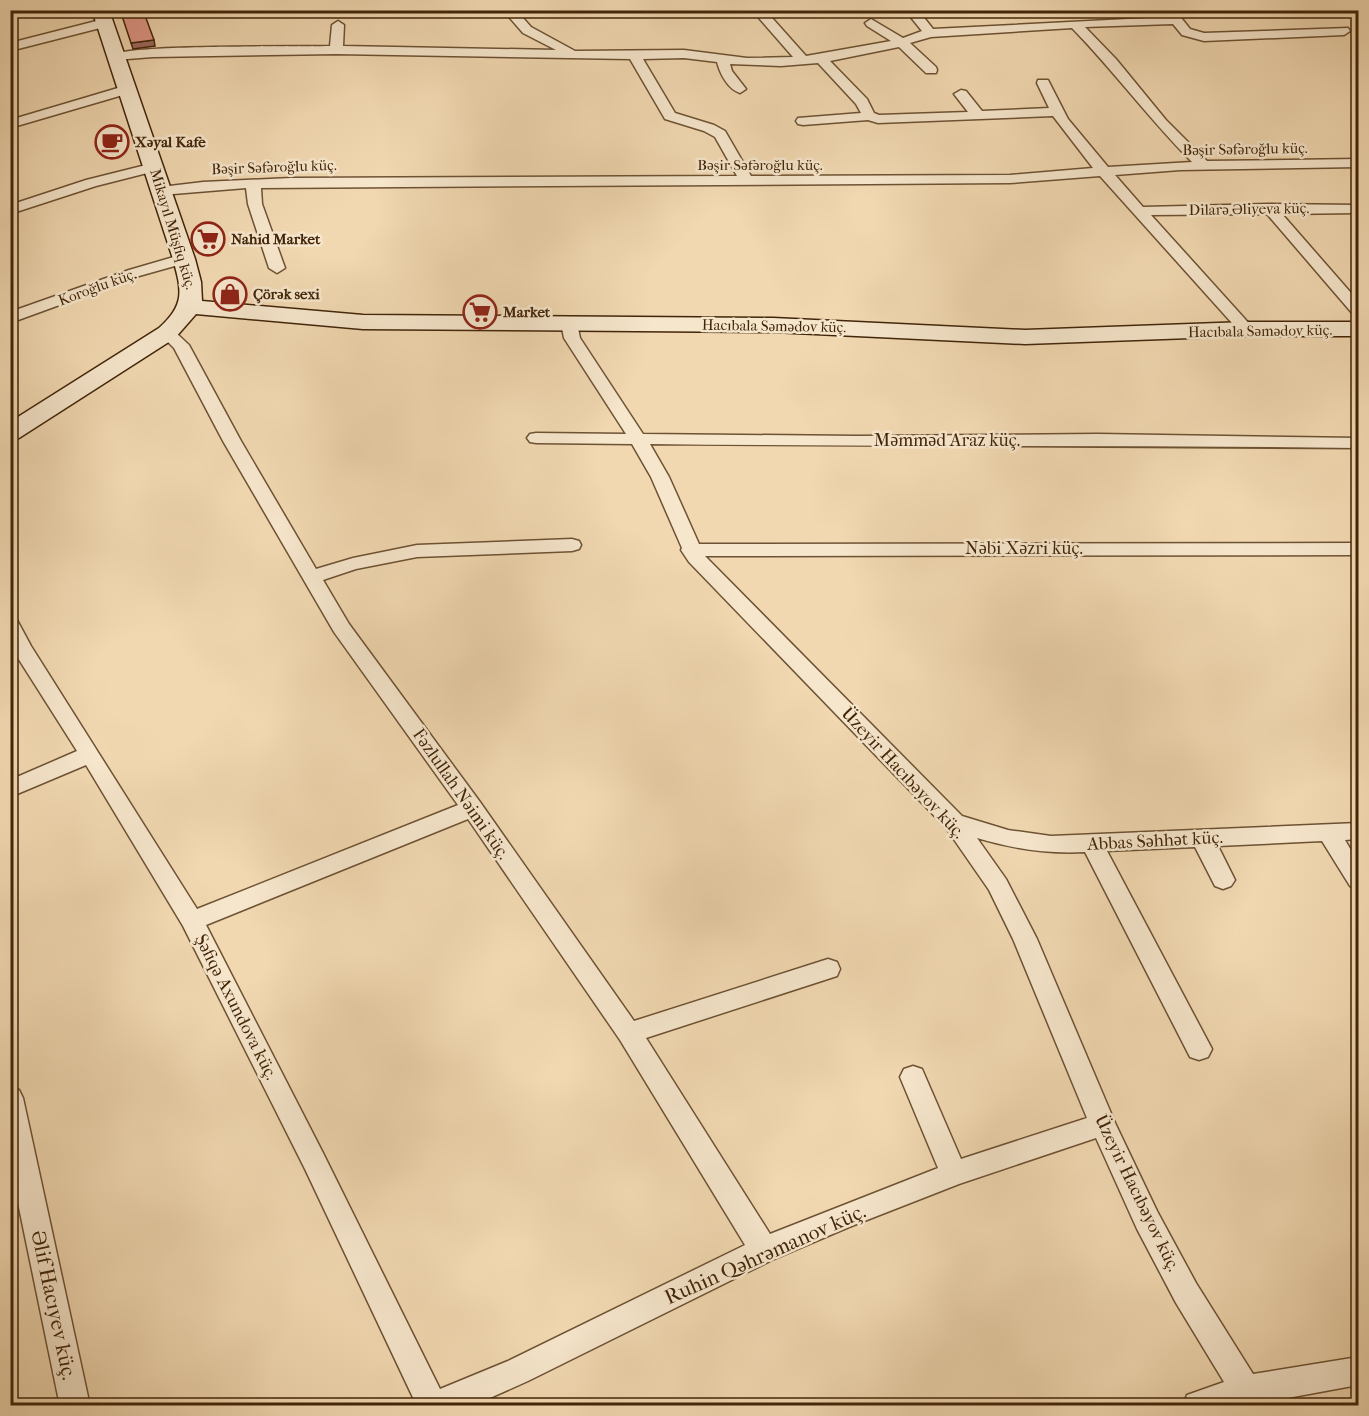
<svg xmlns="http://www.w3.org/2000/svg" width="1369" height="1416" viewBox="0 0 1369 1416" font-family="'IM FELL French Canon',serif">
	<style>
		.lines { fill: none; stroke-linecap: round; stroke-linejoin: round }
		.street-casing { stroke: #6d5233; stroke-width: 3 }
		.secondary-casing { stroke: #412509; stroke-width: 3 }
		.street { fill: #f6e6cc; fill-rule: evenodd }
		.secondary { fill: #f6e6cc; fill-rule: evenodd }
		.shaded-wall { fill: #9e6a61; stroke: #412509; stroke-width: 1.5 }
		.building { fill: #e1988a; stroke: #412509; stroke-width: 1.5 }
		.labels { text-anchor: middle; dominant-baseline: central; stroke-width: 5; stroke-linejoin: round; paint-order: stroke }
		.far-poi-label { font-size: 15px; font-weight: bold; fill: #412509; stroke: #f6e6cc; text-anchor: start }
		.far-street-label { font-size: 15px; fill: #412509; stroke: #f6e6cc }
		.street-label { font-size: 18px; fill: #412509; stroke: #f6e6cc }
		.near-street-label { font-size: 21px; fill: #412509; stroke: #f6e6cc }
	</style>
	<rect width="100%" height="100%" fill="#f1d8b1"/>
	<filter id="stains"><feTurbulence type="fractalNoise" baseFrequency=".00333" numOctaves="4"/><feColorMatrix values="0 0 0 0 .2 0 0 0 0 .09 0 0 0 0 .02 0 0 0 .5 -.17"/></filter>
	<radialGradient id="worn" r=".72"><stop offset=".6" stop-color="#630" stop-opacity="0"/><stop offset="1" stop-color="#630" stop-opacity=".3"/></radialGradient>
	<g class="lines">
		<!-- street casing -->
		<g class="street-casing">
			<g id="street">
				<path d="M503,10H516L531,27L575,51L684,50L747,58L793,57L752,10H765L806,56L891,41L867,26L865,23L871,19L903,38L922,31L905,10H918L933,29L1167,17L1162,10H1175L1190,29L1204,33L1348,28L1350,31L1344,35L1204,41L1182,35L1173,24L1085,27L1116,59L1166,120L1207,161L1358,159V167L1180,170L1115,175L1143,207L1269,204L1358,205V213L1282,214L1358,301V315L1352,313L1267,214L1151,215L1254,329L1252,332H1240L1100,176L1010,183L261,188L262,204L285,268L277,273L269,268L248,204L246,188L161,195L154,191L161,187L203,182L291,178L737,176L715,137L704,131L665,119L630,59L336,54L153,57L115,60L109,56C121,44 300,47 330,46L332,25L338,21L344,25L343,46L556,50L523,33ZM1072,28C1114,71 1149,119 1192,162L1108,167L1068,119L1048,80H1038L1037,83L1049,108L982,111L966,91L961,90L954,94L968,112L879,115L874,113L867,99L830,61L899,47L926,73H936L937,70L936,67L910,43L931,37ZM684,58L717,62C720,74 728,89 740,93L746,89L732,71L730,64L781,66L818,63L856,104L861,113L798,118L796,121L798,124L803,125L868,120L878,123L1053,116L1093,168L1010,175L751,176L725,131L714,125L675,113L643,59Z"/>
				<path d="M104,19L110,23L108,26L10,51V43Z"/>
				<path d="M128,85L134,89L133,92L10,128V120Z"/>
				<path d="M154,163L159,164L161,167L159,170L96,186L10,214V205L86,180Z"/>
				<path d="M184,254L192,259L189,262L139,276L10,323V312L129,270Z"/>
				<path d="M569,318L577,323L580,338L643,434L858,436L1098,434L1358,438V448C1122,445 886,447 650,444L669,477L699,544L1358,543V555L705,556L962,816L1008,830L1051,836L1358,823V839L1345,840L1358,862V889L1350,886L1322,841L1218,846L1235,880L1231,886L1223,889L1215,886L1195,847L1107,851L1212,1049L1208,1057L1199,1060L1190,1057L1085,852C1047,854 1014,849 977,838L1006,879L1037,939L1116,1125L1157,1211L1196,1283L1253,1374L1358,1357V1385L1244,1406H1183L1187,1395L1224,1382L1176,1303L1137,1229L1096,1138L959,1184L849,1227L774,1259L528,1381L472,1406H417L305,1169L183,926L86,765L10,797V780L77,751L11,647L10,619L17,620L31,646L197,909L458,805L334,632L223,441L174,348L159,333L161,330H173L189,345L241,441L316,569L353,558L417,545L572,539L579,541L581,545L579,549L572,551L417,557L356,569L323,580L349,624L480,802L634,1021L828,959L837,962L840,969L837,976L646,1038L770,1234L938,1168L900,1077L904,1069L913,1066L922,1069L961,1159L1087,1118L1013,939L989,890L946,828L689,562L681,550L682,548L651,477L632,444L536,443L530,442L527,438L530,434L536,433L626,434L564,338L561,323ZM468,819L620,1040L745,1245L508,1361L440,1389L323,1153L206,925Z"/>
				<path d="M10,1087L19,1090L23,1098L90,1406H60L10,1164Z"/>
			</g>
		</g>
		<!-- secondary casing -->
		<g class="secondary-casing">
			<path id="secondary" d="M92,10H109L195,259L201,282L202,301L363,315L773,318L1025,330L1246,322H1358V336H1246L1025,344L773,332L363,329L196,314L175,338L19,438L10,440V422L159,328C185,305 182,291 173,259Z"/>
		</g>
		<!-- street -->
		<use href="#street" class="street"/>
		<!-- secondary -->
		<use href="#secondary" class="secondary"/>
	</g>
	<!-- shaded-wall -->
	<path class="shaded-wall" d="M154,40L155,46L133,49L131,43Z"/>
	<!-- building -->
	<path class="building" d="M120,10H143L154,40L131,43Z"/>
	<!-- icons -->
	<defs>
		<g id="cafe-ring" transform="scale(1.725)"><circle r="9.5" fill="#f6e6cc" stroke="#8f2418" stroke-width="1.5"/><path d="M-5.5-4.5H6V0H3Q3 3.5 0 3.5H-2.5Q-5.5 3.5-5.5 0ZM3-3.2v2h1.7v-2ZM-6 4.5H4V6H-6Z" fill="#8f2418"/></g>
		<g id="supermarket-ring" transform="scale(1.725)"><circle r="9.5" fill="#f6e6cc" stroke="#8f2418" stroke-width="1.5"/><path d="M-6-5.5h2.5l.6 2H6L4.5 2H-2.5L-4.4-4H-6ZM-1.5 3.2a1.3 1.3 0 1 0 .1 0ZM3 3.2a1.3 1.3 0 1 0 .1 0Z" fill="#8f2418"/></g>
		<g id="shop-ring" transform="scale(1.725)"><circle r="9.5" fill="#f6e6cc" stroke="#8f2418" stroke-width="1.5"/><path d="M-5-2.5h2.3a2.7 3.5 0 0 1 5.4 0H5L5.5 6h-11ZM-1.5-2.5h3a1.5 2.3 0 0 0-3 0Z" fill="#8f2418"/></g>
	</defs>
	<g fill-rule="evenodd">
		<use href="#cafe-ring" x="112" y="142"/>
		<use href="#supermarket-ring" x="208" y="239"/>
		<use href="#shop-ring" x="230" y="294"/>
		<use href="#supermarket-ring" x="480" y="312"/>
	</g>
	<g class="labels">
		<!-- far-poi labels -->
		<g class="far-poi-label">
			<text x="135" y="142">Xəyal Kafe</text>
			<text x="231" y="239">Nahid Market</text>
			<text x="253" y="294">Çörək sexi</text>
			<text x="503" y="312">Market</text>
		</g>
		<!-- far-street labels -->
		<g class="far-street-label">
			<text transform="translate(1245 149) rotate(-1)">Bəşir Səfəroğlu küç.</text>
			<text x="760" y="165">Bəşir Səfəroğlu küç.</text>
			<text transform="translate(274 167) rotate(-2)">Bəşir Səfəroğlu küç.</text>
			<text transform="translate(1249 209) rotate(-1)">Dilarə Əliyeva küç.</text>
			<text transform="translate(173 229) rotate(73)">Mikayıl Müşfiq küç.</text>
			<text transform="translate(97 287) rotate(-20)">Koroğlu küç.</text>
			<text transform="translate(774 326) rotate(1)">Hacıbala Səmədov küç.</text>
			<text transform="translate(1260 331) rotate(-1)">Hacıbala Səmədov küç.</text>
		</g>
		<!-- street labels -->
		<g class="street-label">
			<text x="947" y="440">Məmməd Araz küç.</text>
			<text x="1024" y="548">Nəbi Xəzri küç.</text>
			<text transform="translate(903 773) rotate(47)">Üzeyir Hacıbəyov küç.</text>
			<text transform="translate(461 794) rotate(55)">Fəzlullah Nəimi küç.</text>
			<text transform="translate(1155 841) rotate(-3)">Abbas Səhhət küç.</text>
			<text transform="translate(236 1007) rotate(63)">Şəfiqə Axundova küç.</text>
			<text transform="translate(1137 1193) rotate(64)">Üzeyir Hacıbəyov küç.</text>
		</g>
		<!-- near-street labels -->
		<g class="near-street-label">
			<text transform="translate(765 1254) rotate(-24)">Ruhin Qəhrəmanov küç.</text>
			<text transform="translate(54 1305) rotate(78)">Əlif Hacıyev küç.</text>
		</g>
	</g>
	<!-- margin -->
	<rect width="1369" height="1416" fill="none" stroke="#f1d8b1" stroke-width="36"/>
	<rect x="12" y="12" width="1345" height="1392" fill="none" stroke="#412509" stroke-width="3"/>
	<rect x="18" y="18" width="1333" height="1380" fill="none" stroke="#412509" stroke-width="1.5"/>
	<rect width="100%" height="100%" filter="url(#stains)"/>
	<rect width="100%" height="100%" fill="url(#worn)"/>
</svg>
